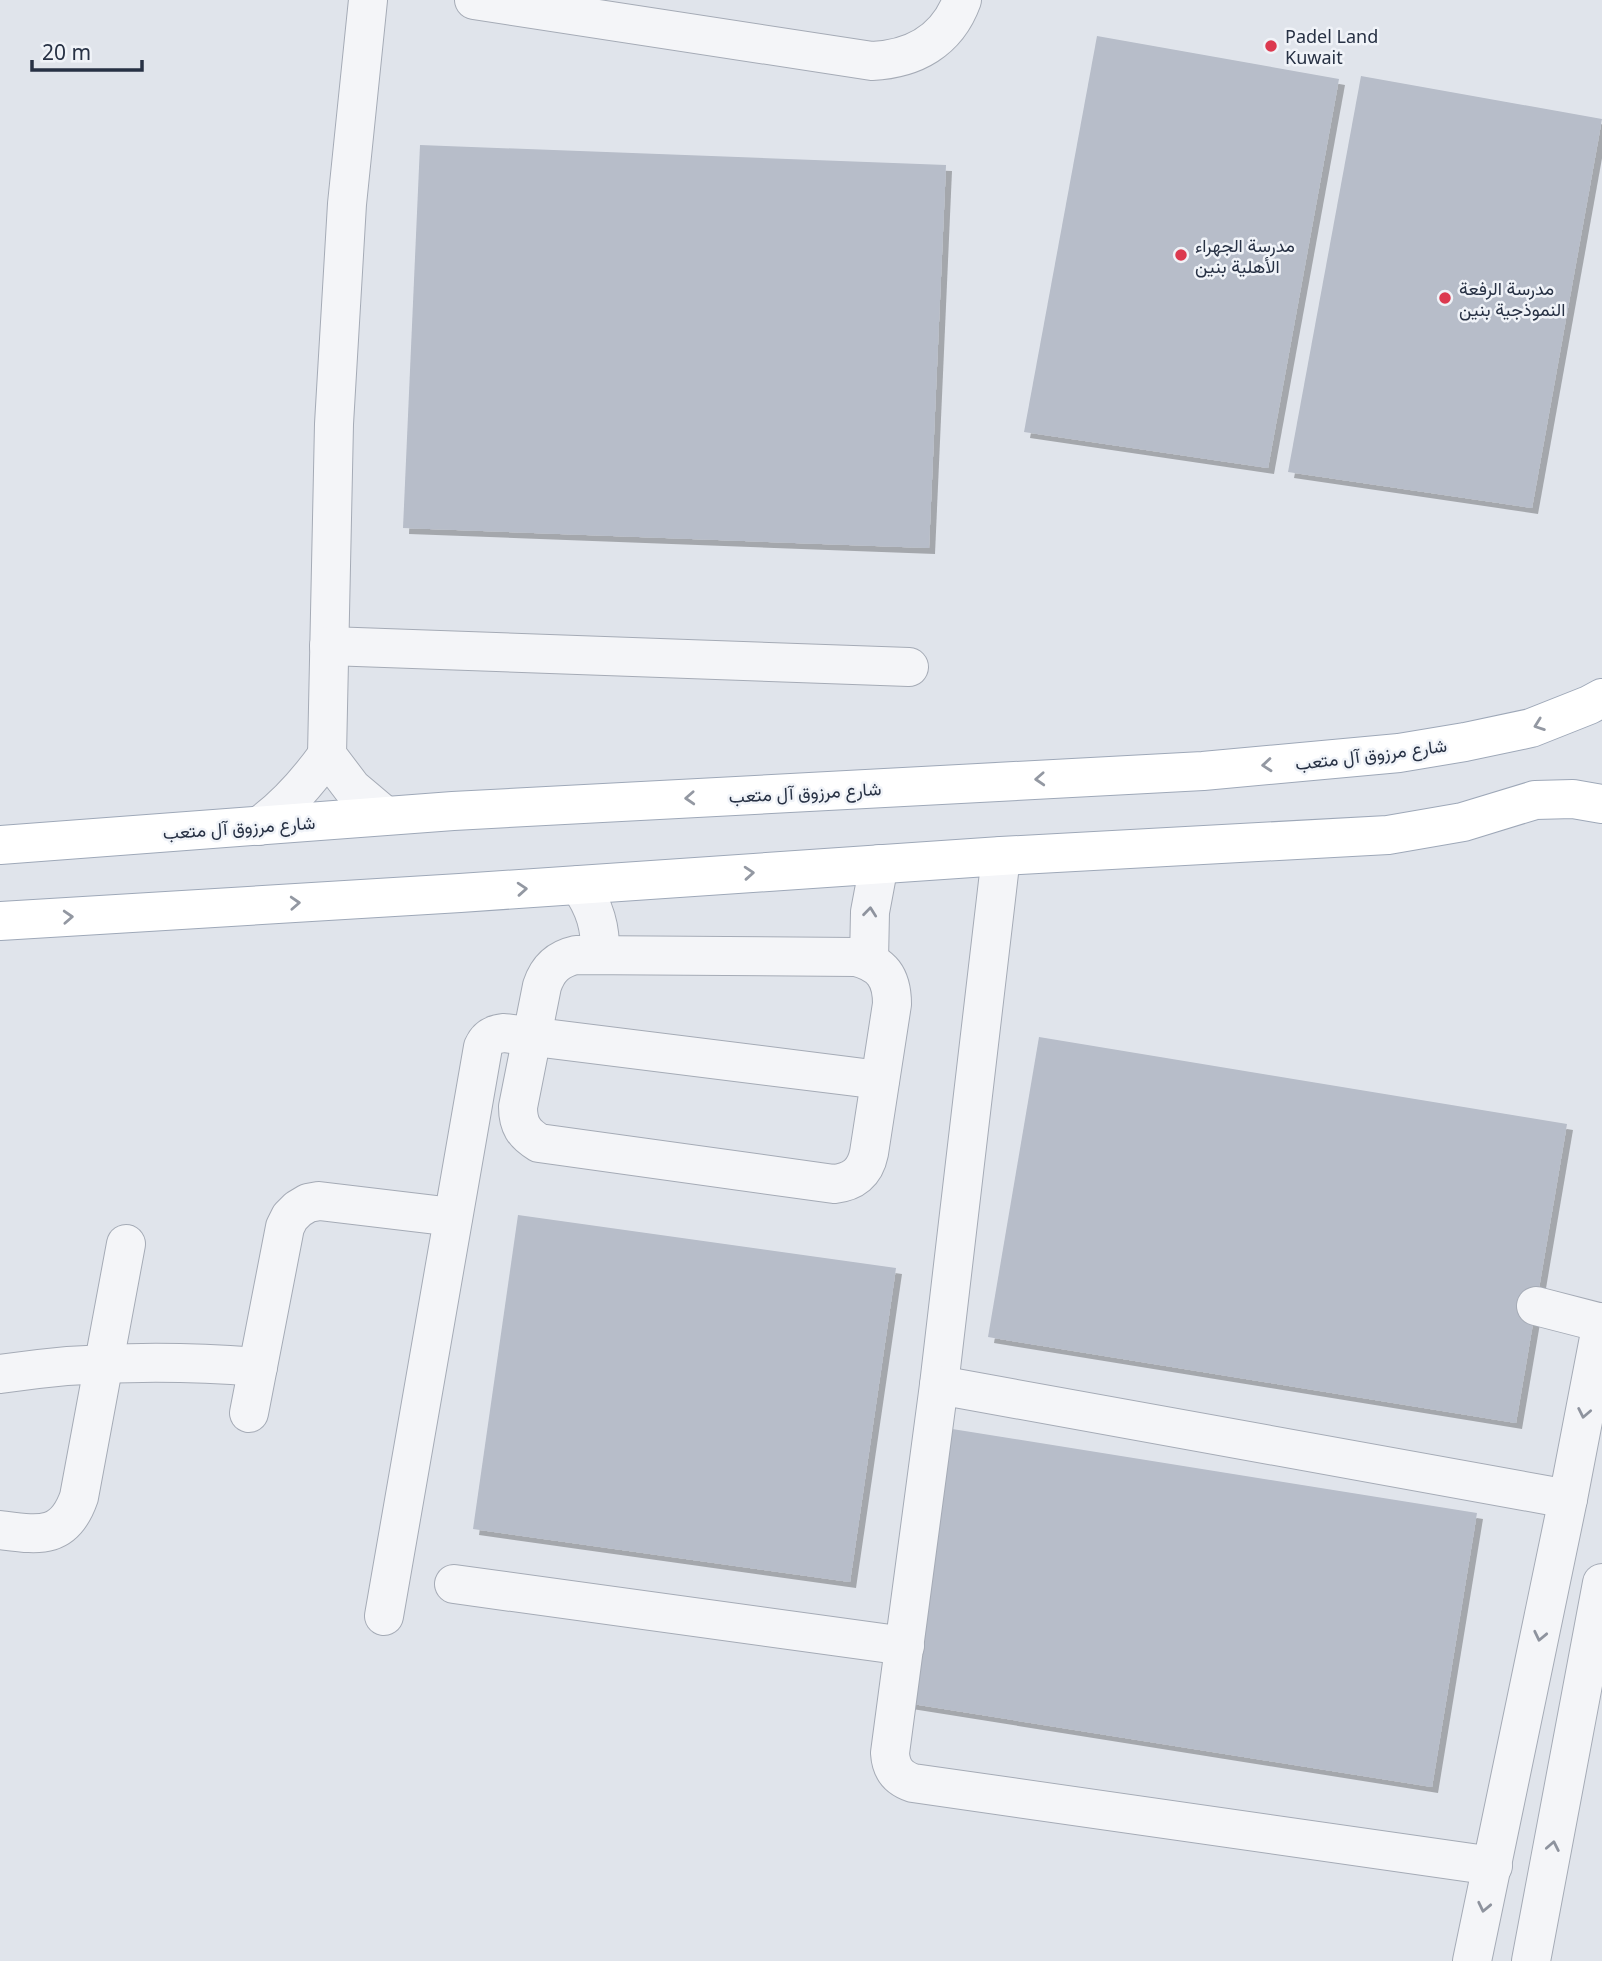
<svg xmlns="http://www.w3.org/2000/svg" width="1602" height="1961" viewBox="0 0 1602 1961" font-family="'Noto Sans',Vazirmatn,sans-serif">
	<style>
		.building { fill: #b7bdc9; filter: url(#shadow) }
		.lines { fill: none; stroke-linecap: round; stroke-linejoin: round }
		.minor-casing { stroke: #a5abb6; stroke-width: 40 }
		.major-casing { stroke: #9ea8b8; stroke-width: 40 }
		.minor { stroke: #f4f5f8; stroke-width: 38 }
		.major { stroke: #fff; stroke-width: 38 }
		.oneway { stroke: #9398a2 }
		.oneway2 { stroke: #8e939e }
		.poi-dot { fill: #dc394f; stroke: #f0f3f8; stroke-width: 2.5 }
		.labels { text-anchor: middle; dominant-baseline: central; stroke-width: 5; stroke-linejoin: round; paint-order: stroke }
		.poi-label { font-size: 18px; fill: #273144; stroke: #f0f3f8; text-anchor: start }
		.street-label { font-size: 18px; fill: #273144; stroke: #f0f3f8 }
	</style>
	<defs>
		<filter id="shadow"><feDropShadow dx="6" dy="6" stdDeviation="0" flood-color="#0004"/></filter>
	</defs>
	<rect width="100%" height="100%" fill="#e0e4eb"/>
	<!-- building -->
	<g class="building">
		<path d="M1097,36L1339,79L1268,468L1024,432Z"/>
		<path d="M1361,76L1602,119L1532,508L1288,472Z"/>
		<path d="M420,145L946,165L929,548L403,528Z"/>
		<path d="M1039,1037L1567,1124L1516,1423L988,1337Z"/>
		<path d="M518,1215L896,1268L850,1582L473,1529Z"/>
		<path d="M946,1428L1477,1513L1432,1787L900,1702Z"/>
	</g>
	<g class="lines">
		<!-- minor casing -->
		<g class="minor-casing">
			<g id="minor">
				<path d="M368,0L347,204L334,424L327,755L352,788L384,815"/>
				<path d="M474,0L872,61C914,59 947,41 962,0"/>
				<path d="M329,646L909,667"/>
				<path d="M259,826C287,806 307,783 327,755"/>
				<path d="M1001,856L939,1385L890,1753C891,1769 898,1778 913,1783L1493,1866"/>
				<path d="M579,885C595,907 601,928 600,955"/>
				<path d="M576,955L856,957C882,964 892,977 892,1004L869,1153C865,1173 853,1182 834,1184L539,1143C524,1134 518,1125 518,1107L542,986C548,968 558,959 576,955Z"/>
				<path d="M869,960L870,912L879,864"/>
				<path d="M1536,1306L1602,1323"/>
				<path d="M0,1374C86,1361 172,1360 258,1367"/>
				<path d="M939,1385L1568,1499"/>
				<path d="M249,1413L285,1227L290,1217L298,1209L308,1203L319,1201L453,1217"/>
				<path d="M0,1530C39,1535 64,1540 79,1497L126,1244"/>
				<path d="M454,1584L905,1646"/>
				<path d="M384,1616L483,1047C487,1038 493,1034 504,1033L880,1080"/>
				<path d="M1472,1961L1568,1499L1602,1322"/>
				<path d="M1531,1961L1602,1583"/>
			</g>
		</g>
		<!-- major casing -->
		<g class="major-casing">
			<g id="major">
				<path d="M0,845L453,811L1203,771L1399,753L1465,742L1531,728L1589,705L1602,698"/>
				<path d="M0,921L460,893L1001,856L1388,835L1463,822L1535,800L1573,799L1602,804"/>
			</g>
		</g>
		<!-- minor -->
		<use href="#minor" class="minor"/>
		<!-- major -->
		<use href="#major" class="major"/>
	</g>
	<!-- one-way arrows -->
	<defs><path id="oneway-chevron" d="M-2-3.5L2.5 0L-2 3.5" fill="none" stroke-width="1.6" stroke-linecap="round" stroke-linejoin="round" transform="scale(1.75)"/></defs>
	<g class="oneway">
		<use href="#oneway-chevron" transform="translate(1539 725) rotate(160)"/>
		<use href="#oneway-chevron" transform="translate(1267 765) rotate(175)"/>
		<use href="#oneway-chevron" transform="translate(1040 779) rotate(177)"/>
		<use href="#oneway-chevron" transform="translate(690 798) rotate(177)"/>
		<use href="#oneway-chevron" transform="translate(749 873) rotate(-4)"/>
		<use href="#oneway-chevron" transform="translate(522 889) rotate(-4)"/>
		<use href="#oneway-chevron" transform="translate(295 903) rotate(-3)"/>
		<use href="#oneway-chevron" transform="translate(68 917) rotate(-3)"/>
	</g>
	<g class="oneway2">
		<use href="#oneway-chevron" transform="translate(870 912) rotate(-84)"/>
		<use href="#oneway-chevron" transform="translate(1584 1413) rotate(101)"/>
		<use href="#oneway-chevron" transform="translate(1540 1636) rotate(102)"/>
		<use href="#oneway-chevron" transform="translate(1553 1846) rotate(-79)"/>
		<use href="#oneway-chevron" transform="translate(1484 1907) rotate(102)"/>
	</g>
	<!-- markers -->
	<g class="poi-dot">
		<circle cx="1271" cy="46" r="7"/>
		<circle cx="1181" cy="255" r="7"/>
		<circle cx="1445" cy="298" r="7"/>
	</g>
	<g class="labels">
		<!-- poi labels -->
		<g class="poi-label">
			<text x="1285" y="36">Padel Land<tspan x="1285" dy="21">Kuwait</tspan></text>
			<text x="1195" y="245">مدرسة الجهراء<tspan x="1195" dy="21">الأهلية بنين</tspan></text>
			<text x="1459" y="288">مدرسة الرفعة<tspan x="1459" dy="21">النموذجية بنين</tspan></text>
		</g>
		<!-- street labels -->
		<g class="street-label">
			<text transform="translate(1371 754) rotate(-7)">شارع مرزوق آل متعب</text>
			<text transform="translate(805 792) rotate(-3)">شارع مرزوق آل متعب</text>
			<text transform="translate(239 827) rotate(-4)">شارع مرزوق آل متعب</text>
		</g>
	</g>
	<!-- scale -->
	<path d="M32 60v10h110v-10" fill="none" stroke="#273144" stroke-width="3.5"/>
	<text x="42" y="60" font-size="21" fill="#273144" stroke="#f0f3f8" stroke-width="5" paint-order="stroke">20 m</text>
</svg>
